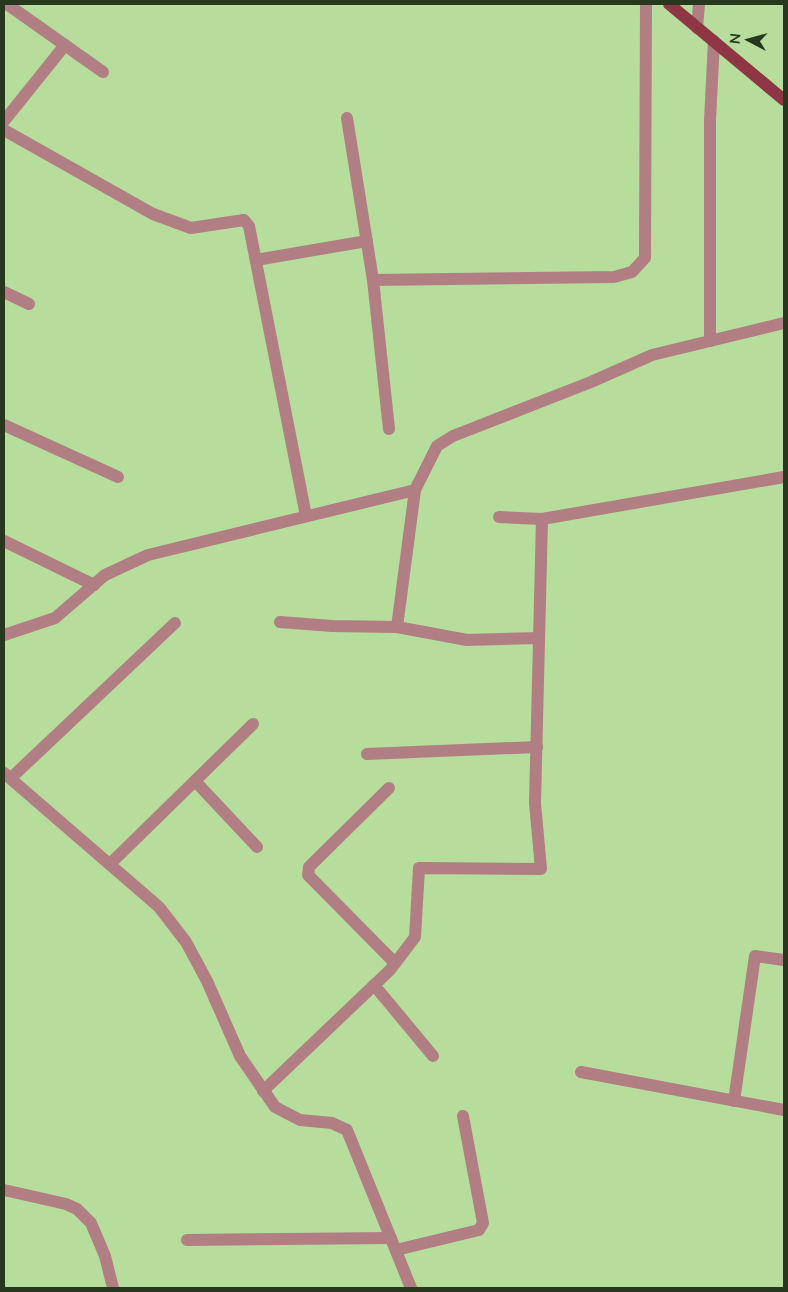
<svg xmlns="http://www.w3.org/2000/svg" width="788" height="1292" viewBox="0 0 788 1292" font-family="Lato,sans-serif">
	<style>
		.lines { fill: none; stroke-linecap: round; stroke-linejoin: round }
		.minor { stroke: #b17e83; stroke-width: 12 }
		.major { stroke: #8e3644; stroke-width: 12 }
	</style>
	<rect width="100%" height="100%" fill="#b6dd9c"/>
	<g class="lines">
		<!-- minor -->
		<g class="minor">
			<path d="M7,4L103,72"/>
			<path d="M697,28L699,4"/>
			<path d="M347,118L373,280L389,429"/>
			<path d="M4,121L65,45"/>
			<path d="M4,130L153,214L191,228L244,220L249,226L306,516"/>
			<path d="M256,260L367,241"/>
			<path d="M373,280L614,277L632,272L645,258L646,4"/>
			<path d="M4,292L29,304"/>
			<path d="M710,341V120L714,41"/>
			<path d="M4,425L118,477"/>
			<path d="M499,517L542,519L784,477"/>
			<path d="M4,541L94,585"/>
			<path d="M280,622L332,626L397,627L467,640L539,638"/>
			<path d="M397,627L415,490L437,446L453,436L591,382L652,355L784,323"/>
			<path d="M4,635L55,618L105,575L148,555L415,490"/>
			<path d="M367,754L537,747"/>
			<path d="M4,773L159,907L186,942L207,981L240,1056L275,1107L300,1120L332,1123L347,1130L411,1288"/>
			<path d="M11,778L175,623"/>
			<path d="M195,781L257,847"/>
			<path d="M389,788L309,867L308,875L395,963"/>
			<path d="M110,864L253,724"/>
			<path d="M374,985L433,1056"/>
			<path d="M581,1072L784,1110"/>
			<path d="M263,1091L390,970L415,937L419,868L541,869L535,803L542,519"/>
			<path d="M734,1101L755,956L784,960"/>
			<path d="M4,1190L66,1204L77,1209L91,1223L105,1256L113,1288"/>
			<path d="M187,1240L391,1238"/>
			<path d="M396,1250L479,1230L483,1223L463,1116"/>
		</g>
		<!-- major -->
		<path class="major" d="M669,4L784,100"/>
	</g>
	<!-- border -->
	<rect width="788" height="1292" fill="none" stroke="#28381e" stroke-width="10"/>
	<!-- north arrow -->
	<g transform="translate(748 40) rotate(276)" stroke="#b6dd9c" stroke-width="4" paint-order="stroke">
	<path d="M0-4L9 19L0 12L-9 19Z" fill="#28381e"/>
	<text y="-8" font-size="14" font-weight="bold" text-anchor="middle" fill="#28381e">N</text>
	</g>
</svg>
